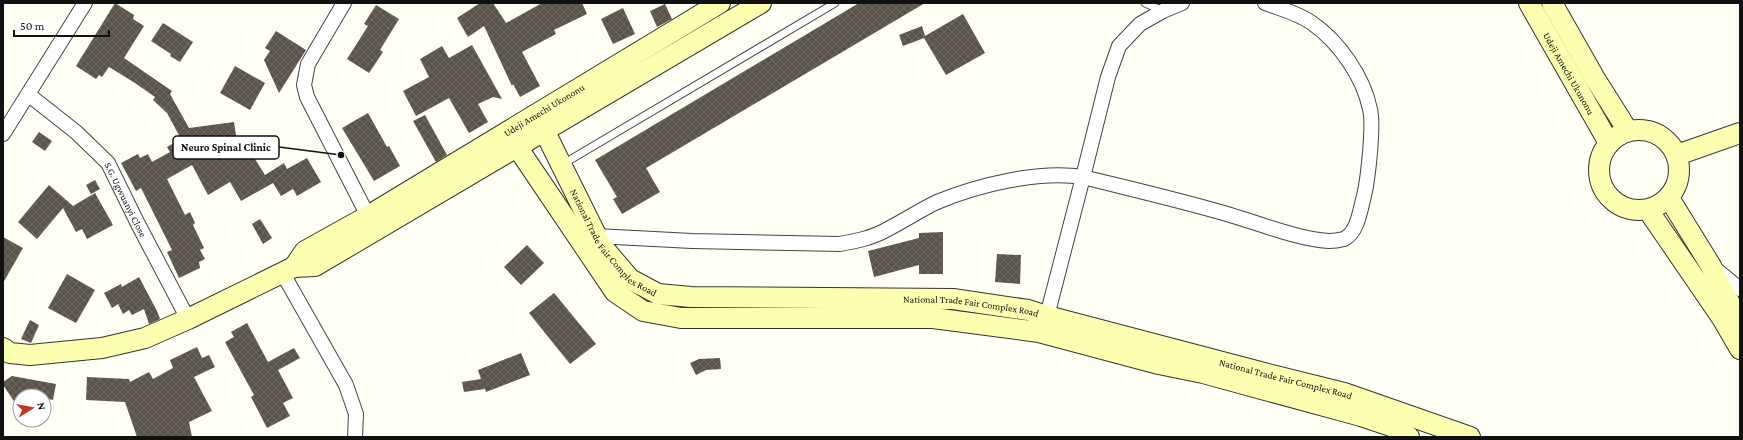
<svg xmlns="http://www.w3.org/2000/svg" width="1743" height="440" viewBox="0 0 1743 440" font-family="'Crimson Pro',serif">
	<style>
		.building { fill: url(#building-cross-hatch) }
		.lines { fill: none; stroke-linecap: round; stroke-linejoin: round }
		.service-casing { stroke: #444; stroke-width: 9 }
		.minor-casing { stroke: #444; stroke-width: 16 }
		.secondary-casing { stroke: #333; stroke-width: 22 }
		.service { stroke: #fff; stroke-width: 7 }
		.minor { stroke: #fff; stroke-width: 14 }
		.secondary { stroke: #fcffb0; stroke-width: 20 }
		.labels { text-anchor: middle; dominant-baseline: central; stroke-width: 4; stroke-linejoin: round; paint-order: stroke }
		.street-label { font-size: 10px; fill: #111; stroke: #fff }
		.leader { fill: none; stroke: #111; stroke-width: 1.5 }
		.callout-dot { fill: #111; stroke: #fff; stroke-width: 1.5 }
		.callout { fill: #fff; stroke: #111; stroke-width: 1.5 }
		.callout-label { font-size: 11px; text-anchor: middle; font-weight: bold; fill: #111 }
	</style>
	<defs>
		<pattern id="building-cross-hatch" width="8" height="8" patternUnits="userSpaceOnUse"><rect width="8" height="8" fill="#5a544d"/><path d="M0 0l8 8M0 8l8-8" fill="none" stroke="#6d6862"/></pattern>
	</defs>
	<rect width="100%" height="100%" fill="#fffef5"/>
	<!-- building -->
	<g class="building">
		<path d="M115,3L134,15L133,19L144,26L124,58L172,91L170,94L189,128L234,122L238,148L245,143L265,175L284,163L287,169L307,158L321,182L297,196L293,189L281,196L273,183L241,201L230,182L208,195L192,165L167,179L185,215L190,212L195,223L193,225L204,248L200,250L205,259L199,262L200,268L179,278L167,252L172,250L141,188L136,191L121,163L138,154L140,158L148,154L152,162L170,152L167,147L181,139L167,113L153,100L155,97L135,83L109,67L102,77L99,75L96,79L76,66Z"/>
		<path d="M480,3H493L506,23L542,3H582L587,14L554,30L556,34L522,52L540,86L520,97L513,84L512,86L484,26L468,37L457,18Z"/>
		<path d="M859,3H925L646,168L660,192L622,214L613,199L617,197L595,160Z"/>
		<path d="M665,4L672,19L657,27L650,11Z"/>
		<path d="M376,5L399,19L380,50L383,52L369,73L347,59L368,26L364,24Z"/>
		<path d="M623,8L635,34L613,44L601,19Z"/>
		<path d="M963,14L985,53L946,75L924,38L903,46L899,35L922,26L925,36Z"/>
		<path d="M163,23L193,42L180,62L170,56L171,54L151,41Z"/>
		<path d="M276,31L306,50L279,93L264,60L270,51L265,48Z"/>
		<path d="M472,45L502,99L493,97L478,104L488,122L469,133L449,98L416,116L403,91L429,77L420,59L442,46L449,58Z"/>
		<path d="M235,66L265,83L250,110L220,93Z"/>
		<path d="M368,113L387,147L389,146L400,166L374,181L342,128Z"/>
		<path d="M425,115L447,155L436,162L413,121Z"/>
		<path d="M39,132L52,141L45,151L32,142Z"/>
		<path d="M95,180L100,189L91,194L86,185Z"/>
		<path d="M49,185L73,206L95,193L113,225L87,239L82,229L76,232L63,208L37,239L18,222Z"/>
		<path d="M260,219L272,238L263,244L252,224Z"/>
		<path d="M943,232V274H919V265L874,277L868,251L919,238V233Z"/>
		<path d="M3,237L23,248L3,283Z"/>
		<path d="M527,245L544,263L521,285L504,267Z"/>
		<path d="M997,254L1021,255L1020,284L995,282Z"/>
		<path d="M67,274L95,290L76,323L48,308Z"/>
		<path d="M139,277L157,311L160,319L149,324L144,309L132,315L129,310L123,314L118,304L112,308L104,293L121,284L122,287Z"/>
		<path d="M554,293L596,344L570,364L529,313Z"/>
		<path d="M30,320L39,325L31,343L21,339Z"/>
		<path d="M247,323L268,362L294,348L300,358L278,370L293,398L283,403L290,416L267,428L251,397L254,395L225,342L234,337L231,332Z"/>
		<path d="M197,347L202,358L209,355L215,367L194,377L212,411L189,422L192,437H137L125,402L86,400L87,377L129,379L130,382L149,372L153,379L173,368L170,360Z"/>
		<path d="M521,353L530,375L486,392L485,389L464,392L462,382L481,379L478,370Z"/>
		<path d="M720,358L721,369L706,370L696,375L690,363L699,359Z"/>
		<path d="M12,376L56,384L53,400L44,398V396H20V410L3,385V382Z"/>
	</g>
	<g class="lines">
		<!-- service casing -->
		<g class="service-casing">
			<g id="service">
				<path d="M1145,3L1163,11"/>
				<path d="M563,164L835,3"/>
			</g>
		</g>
		<!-- minor casing -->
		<g class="minor-casing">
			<g id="minor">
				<path d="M344,3L308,64L304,85L307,97L368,216"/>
				<path d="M1182,3L1163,11L1140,24L1119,46L1108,77L1083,177C1131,189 1179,200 1227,214C1258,223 1297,239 1329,241C1333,241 1340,240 1344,239C1358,232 1360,210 1364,196C1368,179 1374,126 1370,109C1363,76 1339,42 1312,23C1298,13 1281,9 1265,3"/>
				<path id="s1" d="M29,95L76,132L108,163L138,224L188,319"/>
				<path d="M3,134L85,3"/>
				<path d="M596,236L692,241L840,244C856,241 872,238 886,230C904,221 920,210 937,202C978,185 1039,170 1083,177L1047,316"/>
				<path d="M1713,267L1740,289"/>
				<path d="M282,272L346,385L356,414L355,437"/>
			</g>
		</g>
		<!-- secondary casing -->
		<g class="secondary-casing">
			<g id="secondary">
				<path id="s2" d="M1529,3L1609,143"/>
				<path d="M1552,3L1594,77L1628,131"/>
				<path id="s3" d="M535,115L544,130L601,245L630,279L658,294L691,297L953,299L1028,310L1047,316L1260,372L1344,393L1470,437"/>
				<circle cx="1639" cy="170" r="40"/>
				<path d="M507,132L615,292L643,311L681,318H933L1039,332L1159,364L1203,373L1361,416L1397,428L1409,437"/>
				<path d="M1677,155L1740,133"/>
				<path d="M1669,198L1711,266L1722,290L1740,320"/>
				<path d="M1648,210L1722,318L1740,349"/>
				<path id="s4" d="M294,267L305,251L368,216L720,3"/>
				<path d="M3,348L10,353L30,355L102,348L145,338L188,319L294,267L315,266L761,3"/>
			</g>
		</g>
		<!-- service -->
		<use href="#service" class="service"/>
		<!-- minor -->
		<use href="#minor" class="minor"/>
		<!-- secondary -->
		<use href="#secondary" class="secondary"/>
	</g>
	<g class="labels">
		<!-- street labels -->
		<g class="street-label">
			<text stroke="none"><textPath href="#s2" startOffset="81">Udeji Amechi Ukunonu</textPath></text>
			<text stroke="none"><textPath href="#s4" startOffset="297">Udeji Amechi Ukononu</textPath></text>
			<text stroke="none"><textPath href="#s1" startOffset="145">S.G. Ugwuanyi Close</textPath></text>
			<text stroke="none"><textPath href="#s3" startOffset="152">National Trade Fair Complex Road</textPath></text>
			<text stroke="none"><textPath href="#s3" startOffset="536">National Trade Fair Complex Road</textPath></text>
			<text stroke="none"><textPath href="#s3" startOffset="860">National Trade Fair Complex Road</textPath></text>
		</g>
	</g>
	<!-- callouts -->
	<path class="leader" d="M341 155L279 147"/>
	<circle class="callout-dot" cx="341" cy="155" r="4"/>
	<rect class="callout" x="173" y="136" width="106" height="23" rx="4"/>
	<g class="callout-label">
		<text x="226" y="151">Neuro Spinal Clinic</text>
	</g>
	<!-- border -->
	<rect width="1743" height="440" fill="none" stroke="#111111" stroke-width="8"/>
	<!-- north arrow -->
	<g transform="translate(32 408) rotate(79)"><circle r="19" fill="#ffffff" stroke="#a0a0a0"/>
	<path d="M0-3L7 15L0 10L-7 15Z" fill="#c43526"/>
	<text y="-6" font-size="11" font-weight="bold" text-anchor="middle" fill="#111111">N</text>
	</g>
	<!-- scale -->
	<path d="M14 30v6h95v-6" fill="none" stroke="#111111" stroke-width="2"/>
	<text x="20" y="30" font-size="12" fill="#111111" stroke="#ffffff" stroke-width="3" paint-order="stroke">50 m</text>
</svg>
